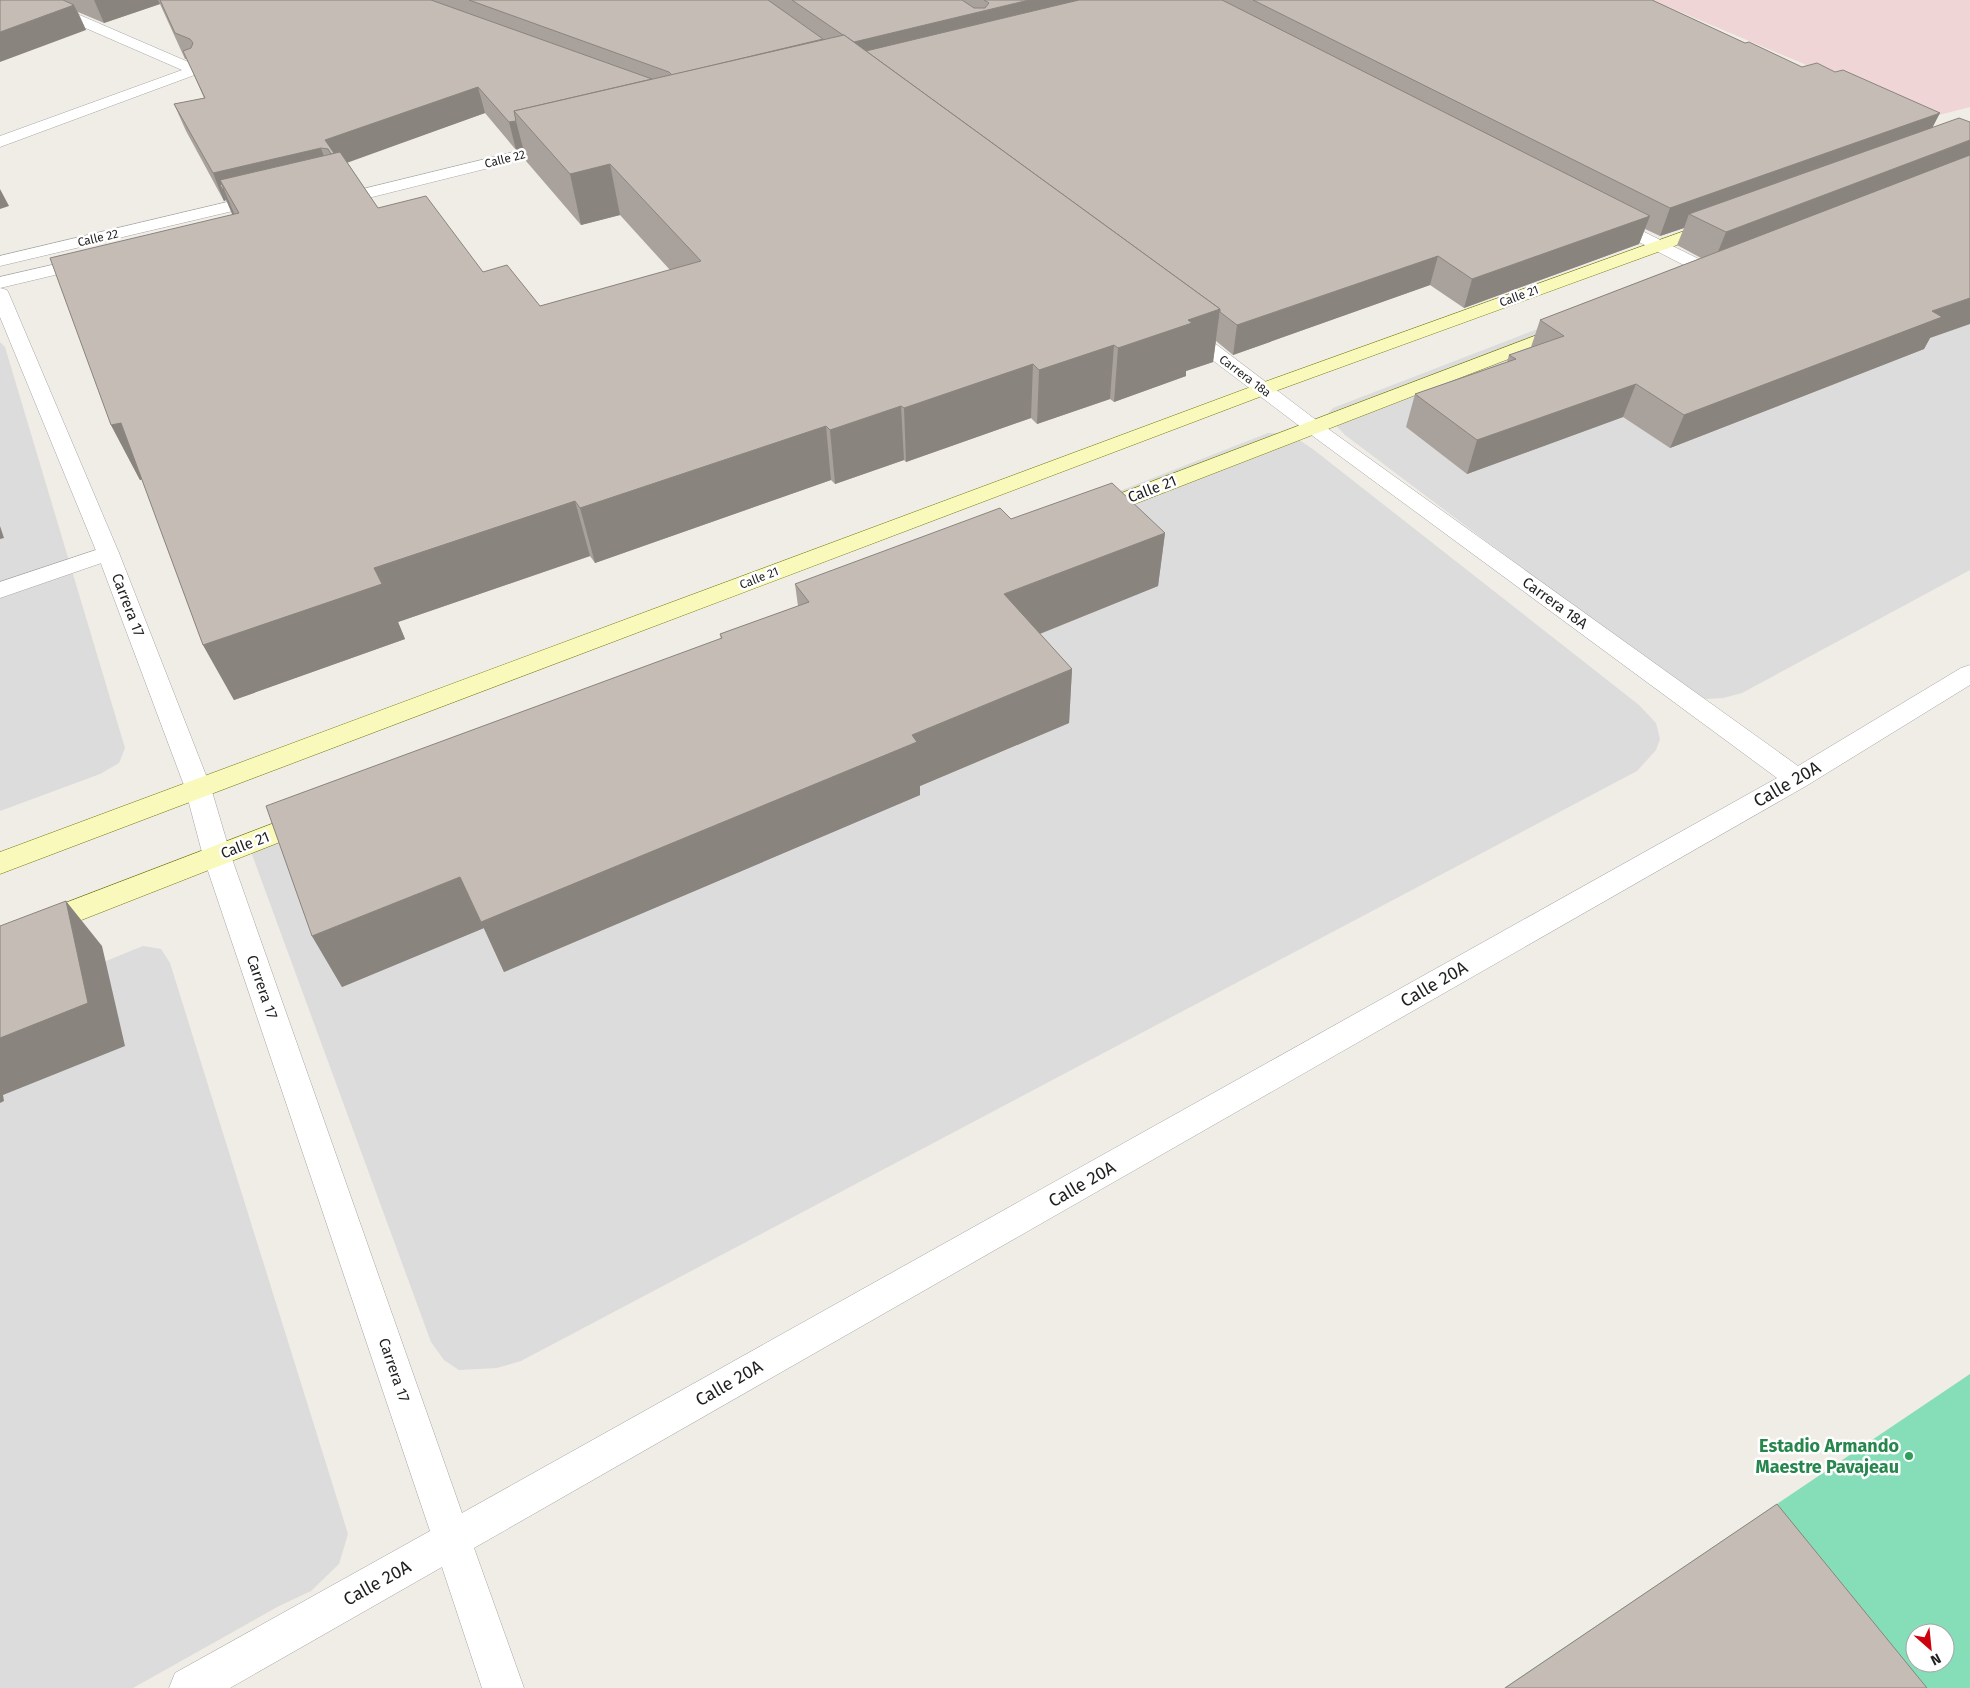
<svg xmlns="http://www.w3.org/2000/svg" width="1970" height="1688" viewBox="0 0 1970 1688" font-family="'Fira Sans',sans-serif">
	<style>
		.residential { fill: #dddcdc }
		.commercial { fill: #f0d5d6 }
		.pitch { fill: #85deb7; fill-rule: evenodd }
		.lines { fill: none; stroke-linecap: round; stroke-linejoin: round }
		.lane-casing { stroke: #a6a6a6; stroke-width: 1 }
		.street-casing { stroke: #a6a6a6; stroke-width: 1 }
		.secondary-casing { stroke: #717706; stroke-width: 1 }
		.lane { fill: #fff; fill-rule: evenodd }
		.street { fill: #fff; fill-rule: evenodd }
		.secondary { fill: #f9f9bb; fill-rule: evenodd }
		.wall { fill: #a9a29c; fill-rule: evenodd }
		.shaded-wall { fill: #8a847f }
		.building { fill: #c5bcb5; stroke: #8a847f }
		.leisure-dot { fill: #2e9e5b; stroke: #fff; stroke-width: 2 }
		.labels { text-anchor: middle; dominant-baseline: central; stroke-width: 5; stroke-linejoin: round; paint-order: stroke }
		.far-street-label { font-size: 12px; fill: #1f1f1f; stroke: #fff }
		.street-label { font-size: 15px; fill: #1f1f1f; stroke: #fff }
		.near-street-label { font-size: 18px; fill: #1f1f1f; stroke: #fff }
		.near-leisure-label { font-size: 18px; font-weight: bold; fill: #27864d; stroke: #fff; text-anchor: end }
	</style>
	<rect width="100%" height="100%" fill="#f0ece6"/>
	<!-- residential -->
	<g class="residential">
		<path d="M1962,165H1970V570L1742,693L1723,698L1707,699L1693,697L1345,435L1330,419L1329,412L1333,408Z"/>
		<path d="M0,342L5,347L125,748L119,763L100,774L0,811Z"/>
		<path d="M1268,433H1280L1298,439L1314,450L1639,705L1656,723L1660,739L1656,750L1637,771L521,1361L497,1368L459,1370L444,1360L431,1342L250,849L296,813Z"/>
		<path d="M143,946L161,949L170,963L348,1534L339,1564L311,1591L279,1606L133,1688H0V1004Z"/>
	</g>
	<!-- commercial -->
	<path class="commercial" d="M1652,0H1970V107L1939,115L1918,112Z"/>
	<!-- pitch -->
	<path class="pitch" d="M1970,1374V1688H1504ZM1915,1633H1945V1663H1915Z"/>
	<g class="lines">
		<!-- lane casing -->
		<g class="lane-casing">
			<g id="lane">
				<path d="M26,0H45L200,67L202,70L200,73L0,147V136L182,70L28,3Z"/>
				<path d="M108,546L116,548L119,553L116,558L0,598V582Z"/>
			</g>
		</g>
		<!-- street casing -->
		<g class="street-casing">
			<g id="street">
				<path d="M559,141L565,143L567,146L565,149L332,207L326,206L323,202L326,198Z"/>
				<path d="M265,193L271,194L274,198L271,202L0,266V256Z"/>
				<path d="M1608,214L1719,269L1722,273L1719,277L1713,278L1707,277L1602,223L1599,219L1602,215Z"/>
				<path d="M91,256L97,257L100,261L97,265L0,288L7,290L9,294L119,553L211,788L231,856L462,1513L1777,778L1306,431L1178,334L1175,330L1178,326L1185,324L1192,326L1320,423L1798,766L1961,668L1970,665V685L1806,786L474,1548L524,1688H482L442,1567L230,1688H169L175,1673L430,1531L203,856L185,788L97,553L0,317V277Z"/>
			</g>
		</g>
		<!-- secondary casing -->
		<g class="secondary-casing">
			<g id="secondary">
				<path d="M1715,220L1721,221L1724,225L1721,229L1270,393L0,874V852L1256,385Z"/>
				<path d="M1566,324L1573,326L1576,330L1573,334L1101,517L1093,519L1085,517L1082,512L1085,507Z"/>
				<path d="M311,809L321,812L325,819L321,826L0,952V928Z"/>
			</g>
		</g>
		<!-- lane -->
		<use href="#lane" class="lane"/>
		<!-- street -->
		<use href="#street" class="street"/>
		<!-- secondary -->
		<use href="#secondary" class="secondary"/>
	</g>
	<!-- wall -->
	<g class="wall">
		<path d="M0,0H1652L1745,43L1933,127L1930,338L1924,349L1670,448L1623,417L1467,474L1406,427L1415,394L1507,362L1509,355L1531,347L1540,320L1701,258L1677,245L1684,228L1660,236L1645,229L1639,244L1464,308L1430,285L1233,355L1216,341L1213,362L1186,371V376L1114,402L1110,399L1037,424L1031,418L906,462L904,460L835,484L831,480L595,563L590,556L398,622L405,639L234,700L203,645L142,479L140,480L111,425L232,214L226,200L224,201L186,131L174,104L204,98L187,59H185L160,4L104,23L78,12L86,30ZM485,113L516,150L523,148L526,161L581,225L620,215L670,270L540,306L378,208L347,162Z"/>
		<path d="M1011,519L1165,533L1158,586L1040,634L1072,669L1069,723L920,786V795L504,972L484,928L342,987L312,936L721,639L720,634L798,606L795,584Z"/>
	</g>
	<!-- shaded-wall -->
	<g class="shaded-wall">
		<path d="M94,0H158L160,4L104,23Z"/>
		<path d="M1029,0H1131L866,51L853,42Z"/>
		<path d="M74,5L86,30L0,62V32Z"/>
		<path d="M478,87L485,113L341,165L239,213L220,180L236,218H234L220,185L226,200L224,201L213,173L321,148L327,165L331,154L325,140Z"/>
		<path d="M1940,113L1926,140L1689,214L1684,228L1660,236L1670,208Z"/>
		<path d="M516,121L523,148L516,150L509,122Z"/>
		<path d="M1970,140V163L1713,264L1726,232Z"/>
		<path d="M610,164L620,215L581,225L570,174Z"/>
		<path d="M0,189L9,206L0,209Z"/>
		<path d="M1650,216L1639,244L1464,308L1472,279Z"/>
		<path d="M1438,256L1430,285L1233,355L1237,325Z"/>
		<path d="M1970,298V324L1930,338L1924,349L1670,448L1684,415L1932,311Z"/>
		<path d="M1220,309L1213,362L1186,371V376L1114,402L1118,348L1188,320Z"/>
		<path d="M1114,345L1110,399L1037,424L1039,370Z"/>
		<path d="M1033,364L1031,418L906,462L904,408Z"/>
		<path d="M1636,384L1623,417L1467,474L1477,440Z"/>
		<path d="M901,406L904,460L835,484L830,430Z"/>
		<path d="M121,423L150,477L140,480L111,425Z"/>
		<path d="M826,426L831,480L595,563L580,508Z"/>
		<path d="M575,501L590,556L398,622L405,639L234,700L203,645L374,568Z"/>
		<path d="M0,526L4,538L0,539Z"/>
		<path d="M1165,533L1158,586L1004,648V594Z"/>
		<path d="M1072,669L1069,723L920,786V795L504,972L481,922L912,735Z"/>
		<path d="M460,877L484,928L342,987L312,936Z"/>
		<path d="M66,901L102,946L125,1046L3,1095L4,1101L0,1103V1038Z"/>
	</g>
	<!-- building -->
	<g class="building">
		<path d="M0,0H63L74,5L0,32Z"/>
		<path d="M160,0H431L652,79L514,111L516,121L509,122L478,87L325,140L334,153L331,154L328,149L321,148L213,173L174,104L205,98L183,51L191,48L193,43L190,39L175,33Z"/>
		<path d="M469,0H768L823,39L672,75L669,72Z"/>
		<path d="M792,0H962L974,8H985L989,3L984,0H1029L854,42L844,35H843Z"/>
		<path d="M1079,0H1222L1650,216L1472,279L1438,256L1237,325L1220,312V309L866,51Z"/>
		<path d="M1253,0H1652L1745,43L1749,42L1802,67L1817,63L1835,72L1843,70L1940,113L1670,208Z"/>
		<path d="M844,35L1220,309L1188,320L1192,323L1118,348L1114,345L1039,370L1033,364L904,408L901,406L830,430L826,426L580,508L575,501L374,568L382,584L203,645L121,423L111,425L50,258L239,213L220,180L340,152L378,208L426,196L483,272L507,265L540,306L701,261L610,164L570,174L514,111Z"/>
		<path d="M1959,118L1970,122V140L1726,232L1689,214Z"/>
		<path d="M1970,155V298L1932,311L1942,317L1684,415L1636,384L1477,440L1415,394L1516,359L1509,355L1564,336L1540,320Z"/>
		<path d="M222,184L224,190H223L220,185Z"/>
		<path d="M1112,483L1165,533L1004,594L1072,669L912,735L917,742L481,922L460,877L312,936L266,806L722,638L720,634L809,602L795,584L1000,508L1011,519Z"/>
		<path d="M66,901L88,1003L0,1038V926Z"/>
		<path d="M1777,1504L1927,1688H1505Z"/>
	</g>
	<!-- markers -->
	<circle class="leisure-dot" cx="1909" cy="1456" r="5"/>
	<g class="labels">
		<!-- far-street labels -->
		<g class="far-street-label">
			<text transform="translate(505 159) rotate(-14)">Calle 22</text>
			<text transform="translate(98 238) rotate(-13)">Calle 22</text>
			<text transform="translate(1519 296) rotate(-20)">Calle 21</text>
			<text transform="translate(1245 376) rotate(37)">Carrera 18a</text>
			<text transform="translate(759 578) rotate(-21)">Calle 21</text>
		</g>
		<!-- street labels -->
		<g class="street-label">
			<text transform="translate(1152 489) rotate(-21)">Calle 21</text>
			<text transform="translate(1555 603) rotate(36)">Carrera 18A</text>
			<text transform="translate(128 605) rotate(69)">Carrera 17</text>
			<text transform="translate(245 845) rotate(-21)">Calle 21</text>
			<text transform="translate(262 987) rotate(71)">Carrera 17</text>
			<text transform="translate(394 1370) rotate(71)">Carrera 17</text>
		</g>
		<!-- near-street labels -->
		<g class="near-street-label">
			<text transform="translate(1787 784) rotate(-30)">Calle 20A</text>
			<text transform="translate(1434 984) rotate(-30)">Calle 20A</text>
			<text transform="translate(1082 1184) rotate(-30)">Calle 20A</text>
			<text transform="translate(729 1383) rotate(-30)">Calle 20A</text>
			<text transform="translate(377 1583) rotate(-29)">Calle 20A</text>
		</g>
		<!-- near-leisure labels -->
		<g class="near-leisure-label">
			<text x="1899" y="1446">Estadio Armando<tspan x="1899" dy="21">Maestre Pavajeau</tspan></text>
		</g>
	</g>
	<!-- north arrow -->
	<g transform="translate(1930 1648) rotate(153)"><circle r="24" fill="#ffffff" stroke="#a5a5a5"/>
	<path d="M0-4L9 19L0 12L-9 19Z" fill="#cd020d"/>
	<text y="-8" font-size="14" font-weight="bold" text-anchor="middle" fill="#1f1f1f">N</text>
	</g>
</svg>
